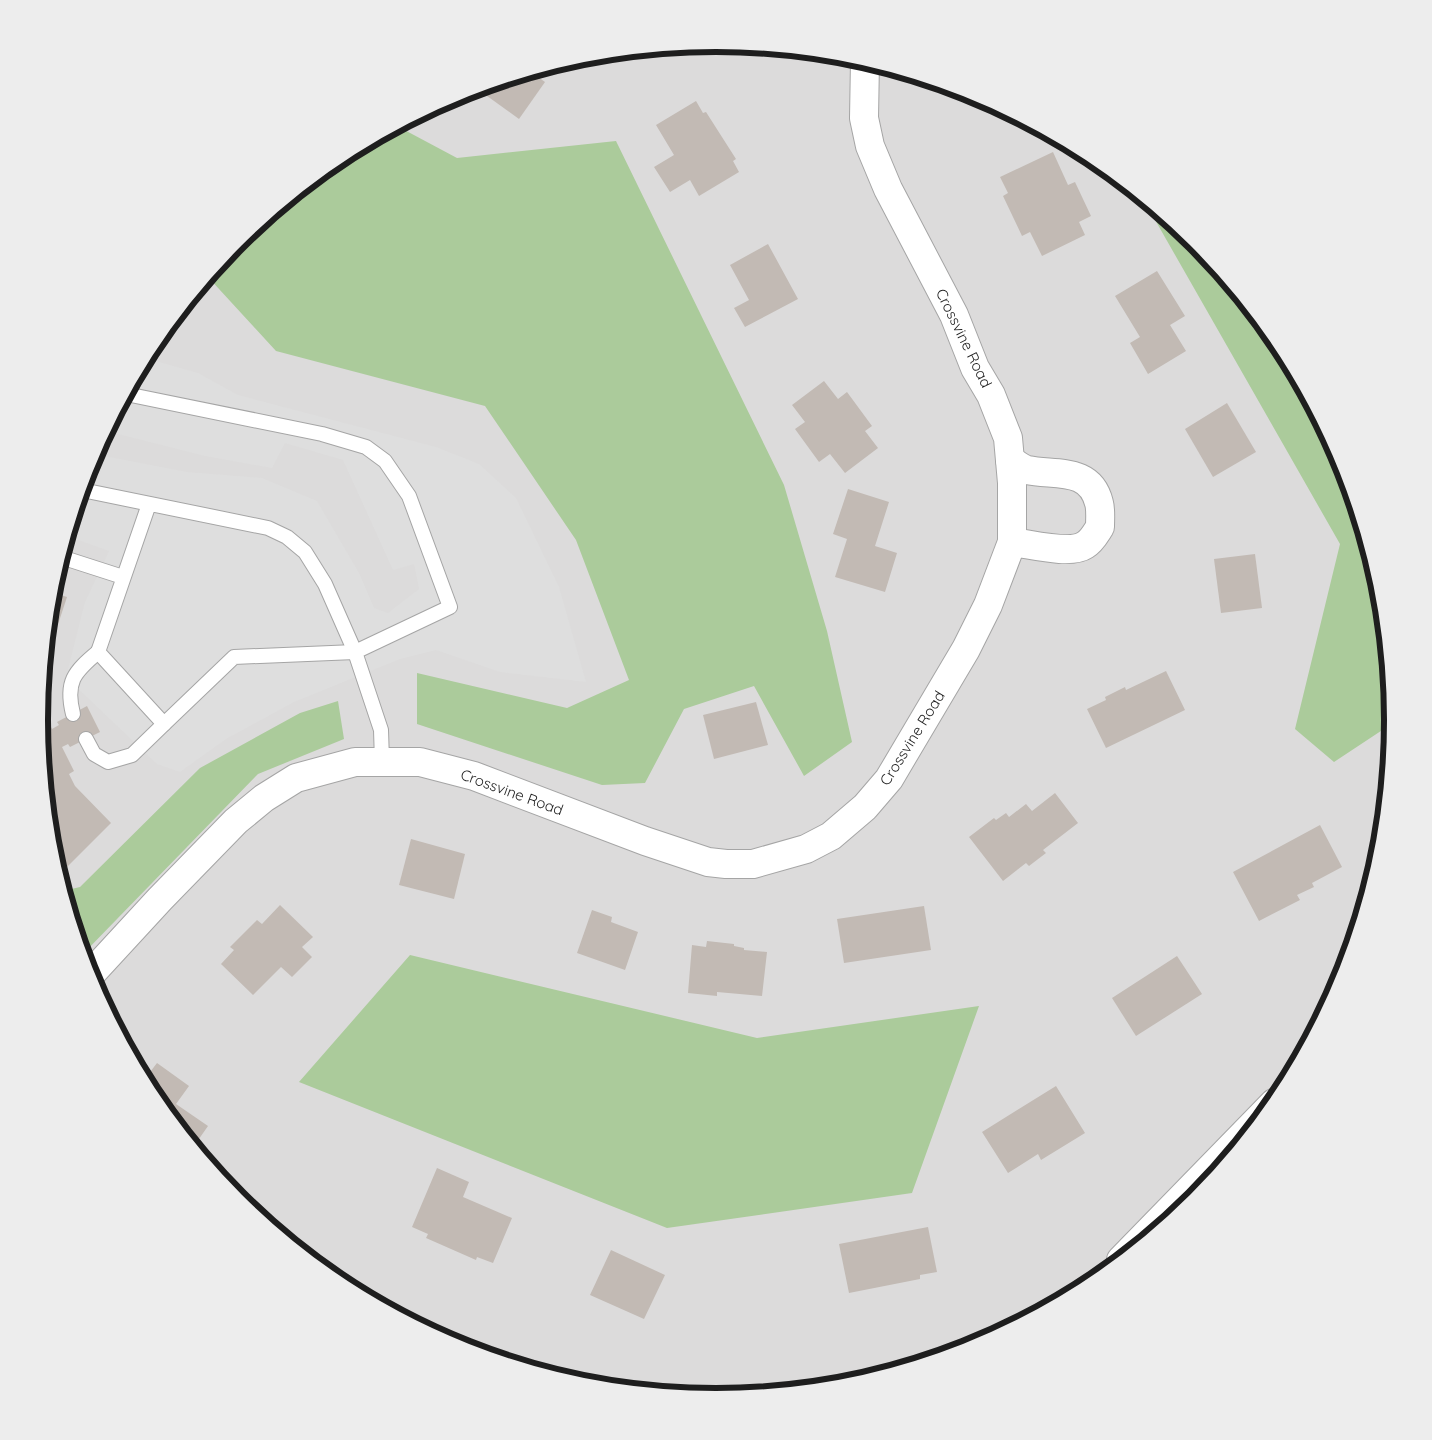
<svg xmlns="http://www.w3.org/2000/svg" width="1432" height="1440" viewBox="0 0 1432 1440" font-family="Quicksand,sans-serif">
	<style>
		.residential { fill: #dcdbdb }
		.forest { fill: #abcb9b }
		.parking { fill: #dedede }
		.building { fill: #c2bab4 }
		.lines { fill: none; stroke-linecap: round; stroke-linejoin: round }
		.service-casing { stroke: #a5a5a5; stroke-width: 16 }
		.minor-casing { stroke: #a5a5a5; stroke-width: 30 }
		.tertiary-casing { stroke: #a5a5a5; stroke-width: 30 }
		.service { stroke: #fff; stroke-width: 14 }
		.minor { stroke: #fff; stroke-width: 28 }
		.tertiary { stroke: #fff; stroke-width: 28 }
		.labels { text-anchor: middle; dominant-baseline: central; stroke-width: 5; stroke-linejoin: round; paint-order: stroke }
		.street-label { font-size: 15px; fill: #1e1e1e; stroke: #fff }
		.rim { fill: none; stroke: #1e1e1e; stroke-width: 6 }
	</style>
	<rect width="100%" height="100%" fill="#eeebe4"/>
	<!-- residential -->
	<circle class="residential" cx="716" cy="720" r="675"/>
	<!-- forest -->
	<g class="forest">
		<path d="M397,126L457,158L616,141L784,485L827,631L852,742L804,776L754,686L684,709L645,783L602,785L417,724V673L567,708L629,680L576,540L485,406L276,351L208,277L237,241L340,157Z"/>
		<path d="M1142,197L1195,241L1279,344L1342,461L1380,588L1393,720V723L1334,762L1295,729L1340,544Z"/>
		<path d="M338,701L344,739L258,774L83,954L63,891L80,887L200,768L300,713Z"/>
		<path d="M410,955L757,1038L979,1006L912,1193L667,1228L299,1082Z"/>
	</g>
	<!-- parking -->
	<path class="parking" d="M145,358L198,373L238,395L436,447L479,464L516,498L559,587L586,682L500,672L436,650L400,659L294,702L226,739L180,772L157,764L66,677L85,602L109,551L67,536L94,454L187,472L262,478L317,501L359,573L374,608L388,613L419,589L414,564L393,570L343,460L285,443L272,468L205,456L106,431Z"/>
	<!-- building -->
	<g class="building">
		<path d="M531,72L545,82L519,119L476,88Z"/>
		<path d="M967,92L975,94L986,100L975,106Z"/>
		<path d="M696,101L703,113L706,112L736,159L733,161L739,172L699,196L690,180L670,192L654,167L674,155L656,125Z"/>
		<path d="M1053,152L1068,185L1075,182L1091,216L1079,222L1085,235L1042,256L1030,232L1022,236L1003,196L1008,193L1000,177Z"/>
		<path d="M768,244L798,299L745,327L734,308L749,300L730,265Z"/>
		<path d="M1157,271L1185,316L1170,325L1186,351L1148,374L1130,343L1140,337L1115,296Z"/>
		<path d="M824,381L838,399L847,392L872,426L865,431L878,448L845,473L830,454L819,462L795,429L805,422L792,405Z"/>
		<path d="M1227,403L1256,452L1213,477L1185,429Z"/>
		<path d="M848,489L889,502L875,546L897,553L885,592L835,577L847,539L833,534Z"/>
		<path d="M1255,554L1262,608L1221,613L1214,559Z"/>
		<path d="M51,592L67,597L45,664H44Z"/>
		<path d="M1166,671L1185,710L1106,748L1087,709L1106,700L1105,697L1125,687L1126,690Z"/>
		<path d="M756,702L768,745L714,759L703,715Z"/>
		<path d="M40,706L52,729L59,725L57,722L87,706L100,732L70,747L68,744L62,747L74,771L69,774L75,786L111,823L59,875L52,852L39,720Z"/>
		<path d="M1055,793L1078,823L1043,850L1046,853L1029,866L1026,863L1003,881L969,837L994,818L996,820L1006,813L1009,817L1026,804L1032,811Z"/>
		<path d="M1320,825L1342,867L1312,883L1314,887L1297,895L1300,900L1259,921L1233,872Z"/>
		<path d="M411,839L465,854L454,899L399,885Z"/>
		<path d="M280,905L313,937L302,947L312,957L292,977L281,967L253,995L221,964L234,950L230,947L257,920L262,924Z"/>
		<path d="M924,906L931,950L844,963L837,919Z"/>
		<path d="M592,910L612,917L611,922L638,932L625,970L577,953Z"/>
		<path d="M707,941L734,944V946L744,948V950L767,952L762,996L717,992V996L688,993L692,945L706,947Z"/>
		<path d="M1177,956L1202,994L1136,1036L1112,998Z"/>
		<path d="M157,1063L189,1086L176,1104L208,1126L194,1146L153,1096L144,1080Z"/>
		<path d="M1056,1086L1085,1133L1041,1160L1038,1154L1008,1173L982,1132Z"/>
		<path d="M437,1168L469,1182L463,1197L512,1218L493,1263L477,1257L476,1260L426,1238L428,1234L412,1227Z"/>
		<path d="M928,1227L937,1272L920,1275V1279L849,1293L839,1244Z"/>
		<path d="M611,1250L665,1275L644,1319L590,1295Z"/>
	</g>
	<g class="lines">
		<!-- service casing -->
		<g class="service-casing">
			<g id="service">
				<path d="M126,394L322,434L366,447L385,461L409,496L450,607L355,652L381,730L382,761"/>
				<path d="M82,490L268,528L287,537L305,552L325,584L355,652L234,657L164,724L98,652L149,504"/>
				<path d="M61,557L123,577"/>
				<path d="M73,714C65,682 74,672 98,652"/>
				<path d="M86,739L94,754L108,762L132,755L164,724"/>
			</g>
		</g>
		<!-- minor casing -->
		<g class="minor-casing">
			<g id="minor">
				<path d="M1010,460C1015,463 1021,468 1027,470C1054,476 1090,466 1099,503C1101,510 1100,519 1100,527C1096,533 1092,541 1085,545C1070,555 1030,544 1012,542"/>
				<path d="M89,976L160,899L236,821L264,798L296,778L355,762H420L474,776L645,841L708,862L726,864H753L806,849L831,836L865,807L889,779L966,649L988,605L1012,542V483L1008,438L991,395L975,368L954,315L888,189L870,146L864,118L865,61"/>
			</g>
		</g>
		<!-- tertiary casing -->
		<g class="tertiary-casing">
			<path id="tertiary" d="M1121,1260L1274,1103"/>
		</g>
		<!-- service -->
		<use href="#service" class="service"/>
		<!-- minor -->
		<use href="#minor" class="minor"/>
		<!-- tertiary -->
		<use href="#tertiary" class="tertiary"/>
	</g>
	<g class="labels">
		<!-- street labels -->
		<g class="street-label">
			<text transform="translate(964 338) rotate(64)">Crossvine Road</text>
			<text transform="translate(912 738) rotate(-58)">Crossvine Road</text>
			<text transform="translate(512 792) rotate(20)">Crossvine Road</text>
		</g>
	</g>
	<!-- crop -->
	<path d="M0 0H1432V1440H0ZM48 720a668 668 0 1 1 1336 0a668 668 0 1 1-1336 0Z" fill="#ededed" fill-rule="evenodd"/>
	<path class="rim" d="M48 720a668 668 0 1 1 1336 0a668 668 0 1 1-1336 0Z"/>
</svg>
